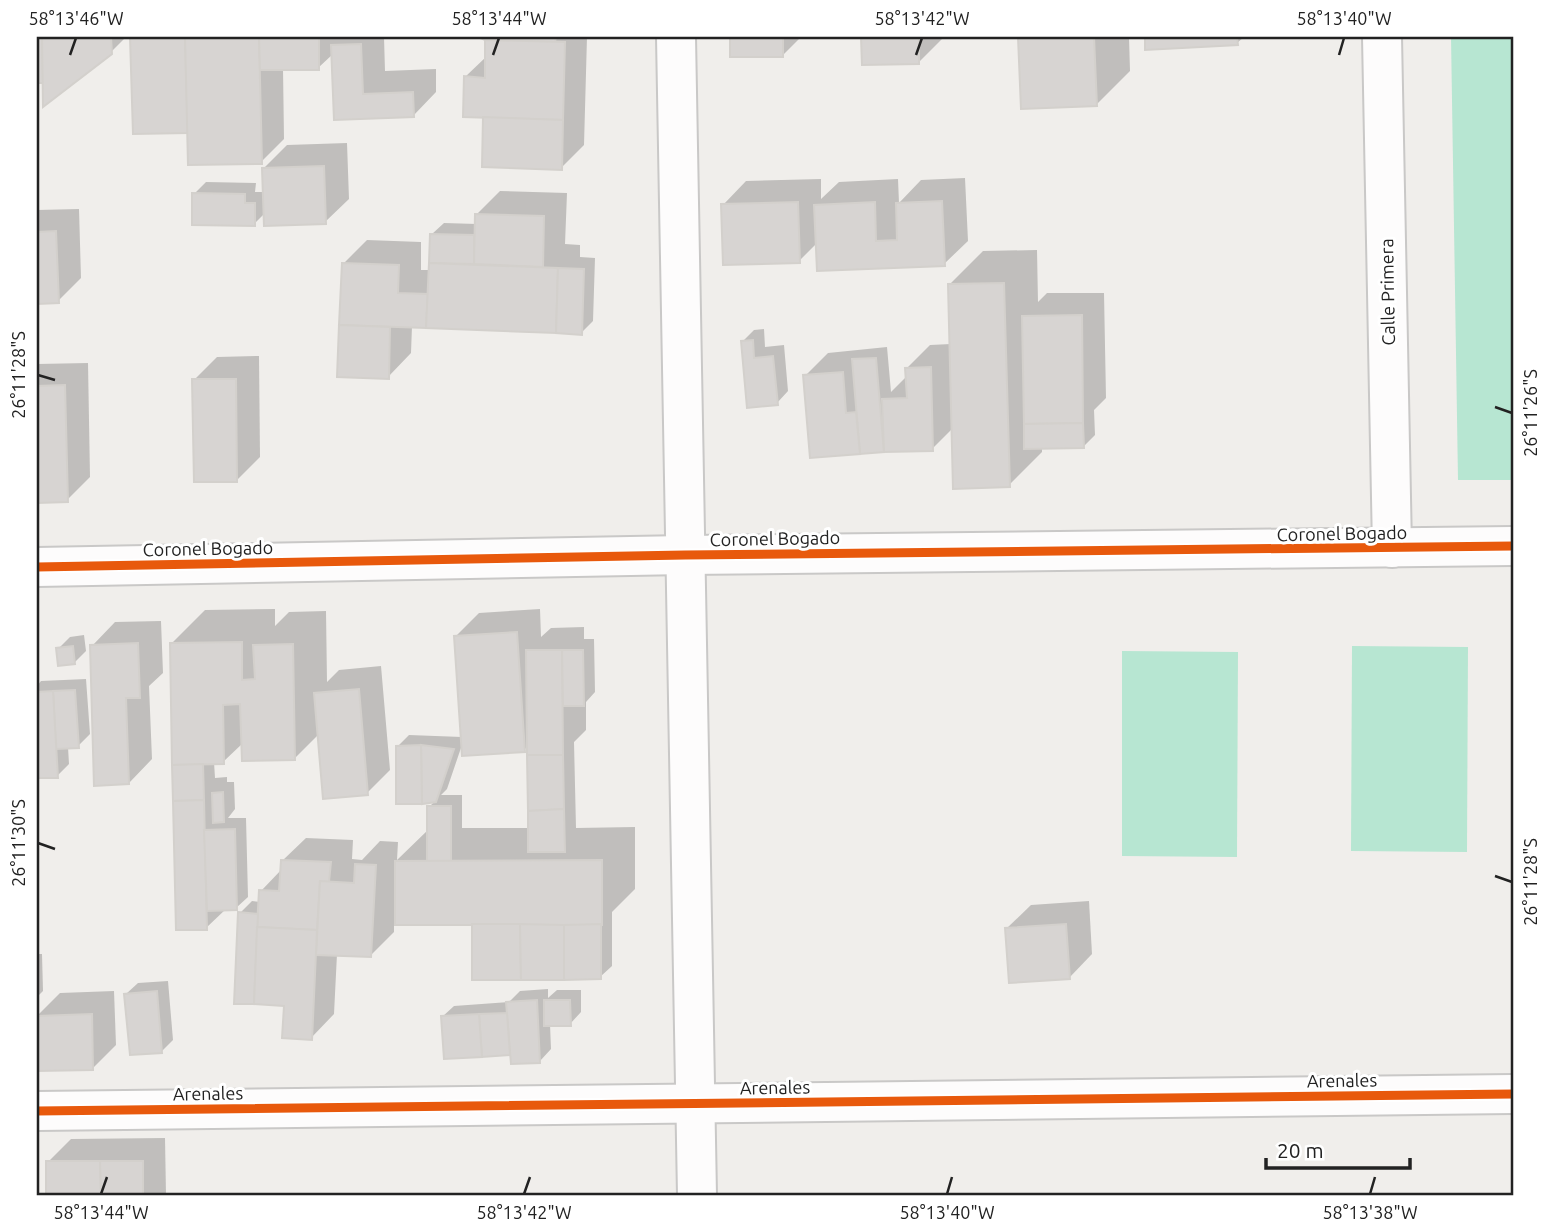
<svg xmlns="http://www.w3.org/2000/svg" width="1550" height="1232" viewBox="0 0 1550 1232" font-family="Ubuntu,sans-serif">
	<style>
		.pitch { fill: #b7e6d2 }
		.shadow { fill: #0003; fill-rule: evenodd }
		.building { fill: #d7d4d2; stroke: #d3d0cc; stroke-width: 2 }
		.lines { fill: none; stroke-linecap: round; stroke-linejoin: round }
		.street-casing { stroke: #c9c8c7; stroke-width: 42 }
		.street { stroke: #fdfcfc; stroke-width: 38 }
		.cycleway-casing { stroke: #fff; stroke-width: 13 }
		.cycleway { stroke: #e8590c; stroke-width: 9 }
		.ticks { fill: none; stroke: #222; stroke-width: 2.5 }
		.labels { text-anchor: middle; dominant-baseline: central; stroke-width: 6; stroke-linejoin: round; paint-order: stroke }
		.street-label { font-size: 18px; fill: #222; stroke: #fff }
		.neatline { fill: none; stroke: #222; stroke-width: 2.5 }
		.ticks-label { font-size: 18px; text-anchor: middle; fill: #222 }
	</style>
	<rect width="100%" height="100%" fill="#f0eeeb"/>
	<!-- pitch -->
	<g class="pitch">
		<path d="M1451,37H1513V480H1458Z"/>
		<path d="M1352,646L1468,647L1467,852L1351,851Z"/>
		<path d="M1122,651L1238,652L1237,857L1122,856Z"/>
	</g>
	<!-- shadow -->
	<g class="shadow">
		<path d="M37,37H126L110,53L45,81L37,82Z"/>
		<path d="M132,37H384L385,71L436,69V92L413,116L335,118L333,54L318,68H283L284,139L261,162L189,131L134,133Z"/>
		<path d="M480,37H587L584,145L561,168L485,115L465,77L487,56V38Z"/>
		<path d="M731,37H801L782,56H731Z"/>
		<path d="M863,37H942V39L919,62L864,63Z"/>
		<path d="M1020,37H1129L1130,71L1096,105L1023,107Z"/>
		<path d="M1146,37H1244L1237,43L1147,49Z"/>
		<path d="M347,143L349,199L325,222L265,213L254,224L194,194L206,182L256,183L255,192H264L263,169L287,145Z"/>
		<path d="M965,178L968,241L944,264L817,243L799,261L723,205L746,181L821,179V199L839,182L898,179L899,203L921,180Z"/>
		<path d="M500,191L567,193L565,244L580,245V257L595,258L593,321L581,333L412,326L411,353L388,377L339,375L343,264L367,240L421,242V270H430L432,234L444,223L477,224V214Z"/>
		<path d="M79,209L81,278L58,301L37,302V210Z"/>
		<path d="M1037,250L1038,302L1047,293H1104L1106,398L1094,410L1095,435L1083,447H1042V452L1009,485L953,428L932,449L811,456L805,376L828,353L887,347L891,392L907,376V368L930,345L951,344L950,284L983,251Z"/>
		<path d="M764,329L765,347L784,345L788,391L777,403L743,341L754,330Z"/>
		<path d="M259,356L260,457L237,480L194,380L217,357Z"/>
		<path d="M88,363L90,477L67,500L37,501V364Z"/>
		<path d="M275,609V626L289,612L326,611L327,682L339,670L381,666L390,770L367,793L319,734L295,758L243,743L223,762H214L215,778L227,777V782H234L235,809L228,818H246L248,897L236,908L226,909L206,928L171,644L205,610Z"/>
		<path d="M540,609L541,637L551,628L584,627V639H594L595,692L586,702V730L574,742L576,828L635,827V889L612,912V966L600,977L473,923H394V932L371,955L337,954L334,1014L311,1038L285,1005L240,913L252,901L260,902L261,891L282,869V861L306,838L353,840L352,859L362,860L380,841L398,842L397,860L429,829V807L435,801L398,746L409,735L462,737L456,636L479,613ZM463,742L524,750L528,746L530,828H462V795H441L447,789Z"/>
		<path d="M161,621L163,673L149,686L152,759L129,783L92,646L115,622Z"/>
		<path d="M84,635L86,651L74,663L58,649L70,637Z"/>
		<path d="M86,679L90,734L78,746L68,747L69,764L57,776L37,777V686L41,681Z"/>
		<path d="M1089,901L1092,954L1069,978L1007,928L1031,905Z"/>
		<path d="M37,954H42L43,991L37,997Z"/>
		<path d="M168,981L173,1040L162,1051L126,994L138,983Z"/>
		<path d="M548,989V998L557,990H581V1012L570,1024H550L551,1049L540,1061L512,1053L445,1057L442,1017L454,1006L509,1002L520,991Z"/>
		<path d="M114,991L116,1045L93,1068L38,1070L37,1016L60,993Z"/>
		<path d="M165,1138L166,1195H48V1162L71,1139Z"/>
	</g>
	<!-- building -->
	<g class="building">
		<path d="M37,37H42L43,83H37Z"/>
		<path d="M42,37H111L112,54L43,107Z"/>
		<path d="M130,37H185L188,133L133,134Z"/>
		<path d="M185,37H259L262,164L188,165Z"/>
		<path d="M259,37H319V70H260Z"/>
		<path d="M478,37H556L555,42L485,40Z"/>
		<rect x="730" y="37" width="53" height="20"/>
		<path d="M861,37H919V64L862,65Z"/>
		<path d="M1018,37H1094L1097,106L1021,109Z"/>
		<path d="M1145,37H1237L1238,45L1145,50Z"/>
		<path d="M485,40L565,42L563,120L463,117L464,76L485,78Z"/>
		<path d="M361,44L363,94L413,92L414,117L334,120L331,45Z"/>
		<path d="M483,117L563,120L562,170L482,167Z"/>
		<path d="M324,166L326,224L264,226L262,168Z"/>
		<path d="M192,193L245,194V203H255V226L192,225Z"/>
		<path d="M942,201L945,266L817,271L814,205L875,202L876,241L897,240L896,203Z"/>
		<path d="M798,202L800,263L723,265L721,204Z"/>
		<path d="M475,214L544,216L543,267L474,264Z"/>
		<path d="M56,231L59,303L37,304V232Z"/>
		<path d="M430,234L474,235V264L429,263Z"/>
		<path d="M342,263L399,265L398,293L428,294L426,328L339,325Z"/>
		<path d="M429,263L558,268L556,333L426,328Z"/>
		<path d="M558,268L584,269L582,335L556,333Z"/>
		<path d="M1004,283L1010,487L953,489L948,284Z"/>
		<path d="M1082,315L1083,423L1024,424L1022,316Z"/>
		<path d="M339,325L390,327L389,379L337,377Z"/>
		<path d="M753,340L754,358L773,356L778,405L747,408L741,341Z"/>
		<path d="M876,358L884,452L860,454L852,359Z"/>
		<path d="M931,367L933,451L884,452L882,399L907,398L905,368Z"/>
		<path d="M843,372L846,413L856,412L860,454L810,458L803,375Z"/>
		<path d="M192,379H236L237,482H194Z"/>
		<path d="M65,385L68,502L37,503V386Z"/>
		<path d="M1083,423L1084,448L1024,449V424Z"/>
		<path d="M517,632L525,752L462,756L454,636Z"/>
		<path d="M242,642V680L255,679L253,645L293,644L295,760L242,761L240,704L223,705L224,764L172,765L170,643Z"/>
		<path d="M138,643L140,698H126L129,784L94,786L90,645Z"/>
		<path d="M73,646L75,664L58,666L56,648Z"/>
		<path d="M526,650H562L563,755H527Z"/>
		<path d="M562,650H583L584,706H563Z"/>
		<path d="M359,689L368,795L323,799L314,693Z"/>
		<path d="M75,690L79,748L56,749L53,691Z"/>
		<path d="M53,691L58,778H37V692Z"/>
		<path d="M421,745L454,749L436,802L422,804Z"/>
		<path d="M421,745L422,804H396V746Z"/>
		<path d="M527,755H563L564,809L528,811Z"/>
		<path d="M203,764L204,800L173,801L172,765Z"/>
		<path d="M223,792L224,822L213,823L212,793Z"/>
		<path d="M204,800L207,930H176L173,801Z"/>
		<rect x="427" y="806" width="24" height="55"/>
		<path d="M564,809L565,852H528V811Z"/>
		<path d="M235,829L237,910L207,911L204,830Z"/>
		<path d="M281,860L331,862L329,882L320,881L317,930L257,927L259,890L279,891Z"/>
		<path d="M602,860V925H395V861Z"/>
		<path d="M355,864L376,865L371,957L316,955L320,881L354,883Z"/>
		<path d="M238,912L258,914L254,1004H234Z"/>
		<path d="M472,924H520L521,980H472Z"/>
		<path d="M520,924L564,925V980H521Z"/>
		<path d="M601,924V979L564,980V925Z"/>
		<path d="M1066,924L1070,979L1009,983L1005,928Z"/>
		<path d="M257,927L317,930L312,1040L282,1038L284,1006L254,1004Z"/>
		<path d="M157,991L162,1053L130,1055L124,994Z"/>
		<path d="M537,1000L540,1063L511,1064L506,1002Z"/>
		<path d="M544,1000H570L571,1026H544Z"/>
		<path d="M507,1013L510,1055L482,1057L479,1014Z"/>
		<path d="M92,1014L93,1070L37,1071V1016Z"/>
		<path d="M479,1014L482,1057L444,1059L441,1016Z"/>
		<path d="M46,1161H100L101,1195H46Z"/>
		<path d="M100,1161H143V1195H101Z"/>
	</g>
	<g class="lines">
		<!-- street casing -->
		<g class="street-casing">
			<g id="street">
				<path d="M676,37L697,1195"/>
				<path d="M1382,37L1392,548"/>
				<path d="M37,567L685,555L1513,546"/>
				<path d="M37,1111L1513,1094"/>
			</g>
		</g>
		<!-- street -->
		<use href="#street" class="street"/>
		<!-- cycleway casing -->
		<g class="cycleway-casing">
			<g id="cycleway">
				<path d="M37,567L685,555L1513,546"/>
				<path d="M37,1111L1513,1094"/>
			</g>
		</g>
		<!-- cycleway -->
		<use href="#cycleway" class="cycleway"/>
	</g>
	<!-- ticks -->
	<path class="ticks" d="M70,55L76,38M493,55L499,38M916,55L922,38M1339,55L1344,38M38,375L55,380M1495,407L1512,413M38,843L55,849M1495,876L1512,882M101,1194L107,1177M524,1194L530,1177M947,1194L952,1177M1370,1194L1375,1177"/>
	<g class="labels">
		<!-- street labels -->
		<g class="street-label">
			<text transform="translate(1387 292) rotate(-91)">Calle Primera</text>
			<text transform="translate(1342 533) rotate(-1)">Coronel Bogado</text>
			<text transform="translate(775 538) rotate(-1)">Coronel Bogado</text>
			<text transform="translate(208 548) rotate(-1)">Coronel Bogado</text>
			<text transform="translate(1342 1080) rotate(-1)">Arenales</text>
			<text transform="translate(775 1087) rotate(-1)">Arenales</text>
			<text transform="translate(208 1093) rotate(-1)">Arenales</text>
		</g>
	</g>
	<!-- border -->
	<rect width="1550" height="1232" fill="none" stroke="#ffffff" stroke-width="77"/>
	<!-- scale -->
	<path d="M1266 1158v10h144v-10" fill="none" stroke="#222222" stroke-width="3.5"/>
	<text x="1277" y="1158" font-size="21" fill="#222222" stroke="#ffffff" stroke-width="5" paint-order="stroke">20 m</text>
	<rect x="38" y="38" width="1474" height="1156" class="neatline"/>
	<g class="ticks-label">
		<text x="76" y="25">58°13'46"W</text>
		<text x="499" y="25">58°13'44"W</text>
		<text x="922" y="25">58°13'42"W</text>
		<text x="1344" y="25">58°13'40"W</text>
		<text transform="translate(19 375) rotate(-90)" y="6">26°11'28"S</text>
		<text transform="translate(1531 413) rotate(-90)" y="6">26°11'26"S</text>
		<text transform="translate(19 843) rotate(-90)" y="6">26°11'30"S</text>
		<text transform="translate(1531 882) rotate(-90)" y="6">26°11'28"S</text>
		<text x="101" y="1219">58°13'44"W</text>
		<text x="524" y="1219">58°13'42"W</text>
		<text x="947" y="1219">58°13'40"W</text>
		<text x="1370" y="1219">58°13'38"W</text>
	</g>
</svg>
